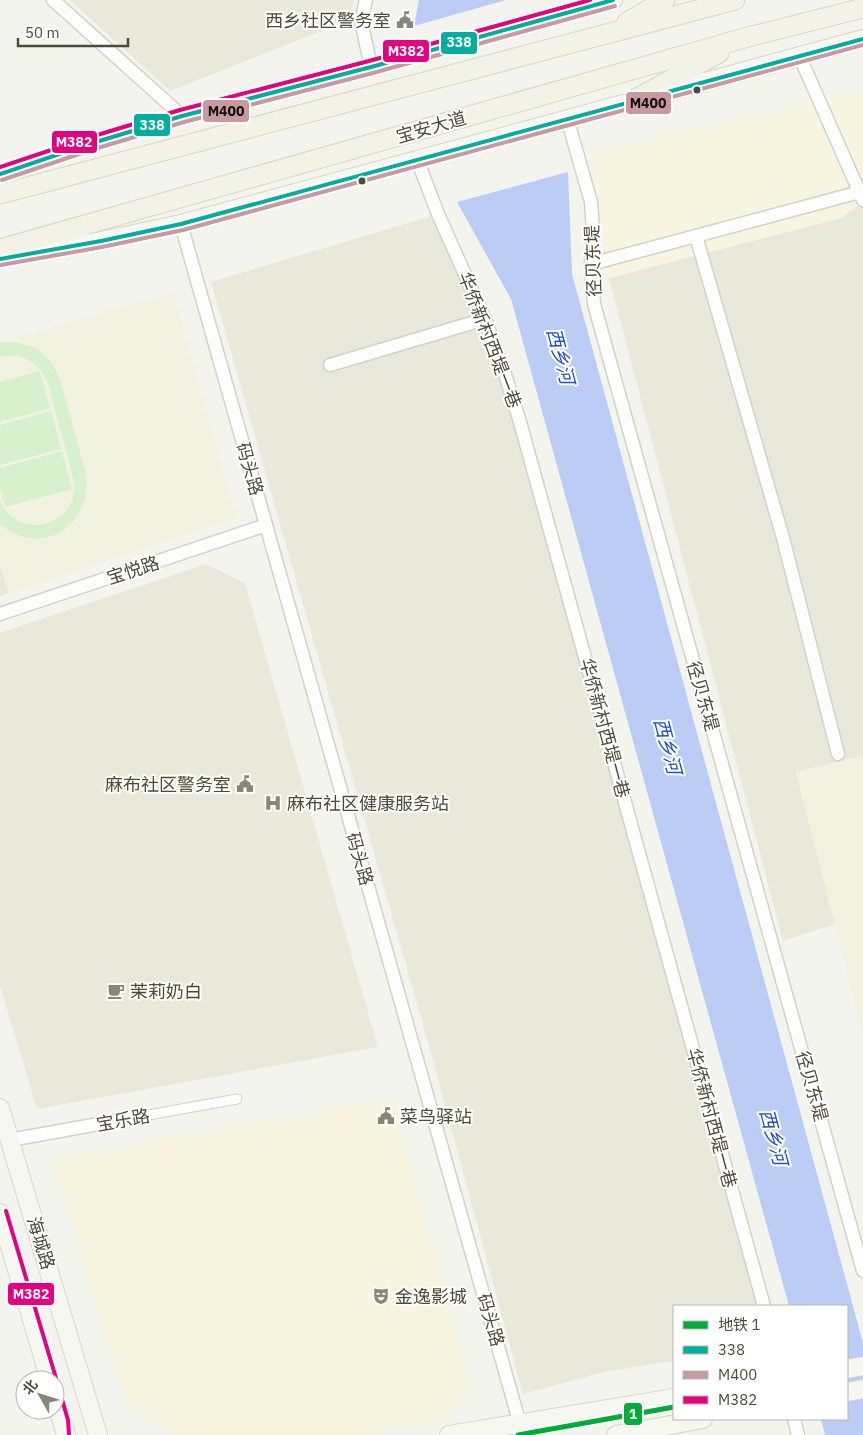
<svg xmlns="http://www.w3.org/2000/svg" width="863" height="1435" viewBox="0 0 863 1435" font-family="'IBM Plex Sans','Noto Sans SC',sans-serif">
	<style>
		.residential { fill: #e8e8db }
		.commercial { fill: #f7f5e0 }
		.education { fill: #f2f2e0 }
		.green { fill: #d7f1cc }
		.water { fill: #bbccf5 }
		.lines { fill: none; stroke-linecap: round; stroke-linejoin: round }
		.pedestrian-casing { stroke: #d2d2cb; stroke-width: 11 }
		.minor-casing { stroke: #d2d2cb; stroke-width: 15 }
		.secondary-casing { stroke: #d5d5c6; stroke-width: 20 }
		.primary-casing { stroke: #d8d8ba; stroke-width: 21 }
		.pedestrian { stroke: #fdfdfc; stroke-width: 9 }
		.minor { stroke: #fdfdfc; stroke-width: 12 }
		.secondary { stroke: #f7f7f1; stroke-width: 18 }
		.primary { stroke: #f2f2e6; stroke-width: 19 }
		.bus-1-casing { stroke: #fff; stroke-width: 8 }
		.bus-2-casing { stroke: #fff; stroke-width: 8 }
		.bus-3-casing { stroke: #fff; stroke-width: 8 }
		.bus-1 { stroke: #01ad9c; stroke-width: 4 }
		.bus-2 { stroke: #c9999f; stroke-width: 4 }
		.bus-3 { stroke: #e5007d; stroke-width: 4 }
		.metro-1-casing { stroke: #fff; stroke-width: 9 }
		.metro-1 { stroke: #00ab39; stroke-width: 5 }
		.bus-dot { fill: #4c4b37; stroke: #fff; stroke-width: 2 }
		.labels { text-anchor: middle; dominant-baseline: central; stroke-width: 4; stroke-linejoin: round; paint-order: stroke }
		.poi-label { font-size: 18px; fill: #4c4b37; stroke: #fff; text-anchor: start }
		.street-label { font-size: 18px; fill: #4c4b37; stroke: #fff }
		.water-label { font-size: 19px; font-style: italic; fill: #2450c5; stroke: #fff }
		.line-badge { stroke: #fff; stroke-width: 2 }
		.badge-label { font-size: 14px; text-anchor: middle; font-weight: bold; fill: #fff }
		.pale-badge-label { font-size: 14px; text-anchor: middle; font-weight: bold; fill: #111 }
	</style>
	<rect width="100%" height="100%" fill="#f4f4ee"/>
	<!-- residential -->
	<g class="residential">
		<path d="M70,0H354L349,20L170,91Z"/>
		<path d="M863,202V756L796,772L835,924L783,941L609,278L841,218Z"/>
		<path d="M438,214L485,319L764,1306H674V1361L608,1371L523,1394L428,1042L211,282Z"/>
		<path d="M206,564L245,583L378,1047L37,1109L0,986V633Z"/>
		<path d="M0,565L9,593L0,596Z"/>
	</g>
	<!-- commercial -->
	<g class="commercial">
		<path d="M863,90V202L841,218L609,278L593,153Z"/>
		<path d="M392,1098L471,1381L449,1419L360,1435H177L127,1409L52,1159Z"/>
	</g>
	<!-- education -->
	<g class="education">
		<path d="M173,293L236,517L9,593L0,565V342Z"/>
		<path d="M863,756V1034L796,772Z"/>
	</g>
	<!-- green -->
	<g class="green">
		<path d="M3,342C32,341 49,352 60,379L86,474C93,526 41,559 0,524V501C15,539 75,529 74,487C74,476 69,464 67,453C60,430 54,407 48,383C39,363 22,351 0,357V343Z"/>
		<path d="M40,371L50,408L0,422V382Z"/>
		<path d="M51,411L61,449L0,465V425Z"/>
		<path d="M62,451L72,489L5,507L0,488V468Z"/>
	</g>
	<!-- water -->
	<g class="water">
		<path d="M419,0H506L414,26Z"/>
		<path d="M568,172L572,274L863,1343V1435H825L821,1419H847V1306H789L511,299L457,202Z"/>
	</g>
	<g class="lines">
		<!-- pedestrian casing -->
		<g class="pedestrian-casing">
			<path id="pedestrian" d="M115,1121L237,1099"/>
		</g>
		<!-- minor casing -->
		<g class="minor-casing">
			<g id="minor">
				<path d="M53,0L182,116"/>
				<path d="M366,0L361,21L371,67"/>
				<path d="M799,55L863,200"/>
				<path d="M567,118L591,202L593,231L591,264L594,304L863,1271"/>
				<path d="M417,159L438,214L485,319L503,368L520,422L764,1306"/>
				<path d="M181,224L523,1435"/>
				<path d="M696,236L783,538L838,754"/>
				<path d="M591,264L860,192"/>
				<path d="M330,365L485,319"/>
				<path d="M0,614L266,525"/>
				<path d="M10,1140L115,1121"/>
				<path d="M794,1419L798,1435"/>
			</g>
		</g>
		<!-- secondary casing -->
		<g class="secondary-casing">
			<g id="secondary">
				<path d="M0,174L86,145L182,116L371,67L613,0"/>
				<path d="M0,259L101,241L181,224L863,39"/>
				<path d="M0,1108L98,1435"/>
				<path d="M0,1213L50,1380"/>
				<path d="M847,1369L863,1366"/>
				<path d="M847,1392L863,1389"/>
				<path d="M55,1398L66,1435"/>
				<path d="M449,1435L674,1398"/>
				<path d="M616,1435L703,1419"/>
			</g>
		</g>
		<!-- primary casing -->
		<g class="primary-casing">
			<g id="primary">
				<path d="M627,22L665,0"/>
				<path d="M632,101L719,53"/>
				<path d="M0,194L735,0"/>
				<path d="M0,249L748,37L863,8"/>
			</g>
		</g>
		<!-- pedestrian -->
		<use href="#pedestrian" class="pedestrian"/>
		<!-- minor -->
		<use href="#minor" class="minor"/>
		<!-- secondary -->
		<use href="#secondary" class="secondary"/>
		<!-- primary -->
		<use href="#primary" class="primary"/>
		<!-- bus-1 casing -->
		<g class="bus-1-casing">
			<g id="bus-1">
				<path d="M0,174L86,145L182,116L371,67L613,0"/>
				<path d="M0,259L101,241L181,224L863,39"/>
			</g>
		</g>
		<!-- bus-2 casing -->
		<g class="bus-2-casing">
			<g id="bus-2">
				<path d="M2,180L88,151L184,122L373,73L615,6"/>
				<path d="M1,265L102,247L183,230L863,45"/>
			</g>
		</g>
		<!-- bus-3 casing -->
		<g class="bus-3-casing">
			<g id="bus-3">
				<path d="M0,167L84,139L180,110L369,61L590,0"/>
				<path d="M6,1211L56,1378"/>
				<path d="M61,1396L68,1420L69,1435"/>
			</g>
		</g>
		<!-- bus-1 -->
		<use href="#bus-1" class="bus-1"/>
		<!-- bus-2 -->
		<use href="#bus-2" class="bus-2"/>
		<!-- bus-3 -->
		<use href="#bus-3" class="bus-3"/>
		<!-- metro-1 casing -->
		<g class="metro-1-casing">
			<path id="metro-1" d="M518,1435L674,1407"/>
		</g>
		<!-- metro-1 -->
		<use href="#metro-1" class="metro-1"/>
	</g>
	<!-- icons -->
	<defs>
		<g id="civic-bare" transform="scale(1.35)"><path d="M-.6-6.5H3V-4.5H.6V-3L4-1V1h2V6H-6V1h2V-1L-.6-3ZM-1.2 2.5V6h2.4V2.5Z" fill="#878677" stroke="#fff" stroke-width="2.5" paint-order="stroke"/></g>
		<g id="hospital-bare" transform="scale(1.35)"><path d="M-5-5h3v3.5h4V-5h3V5h-3V1.5h-4V5h-3Z" fill="#878677" stroke="#fff" stroke-width="2.5" paint-order="stroke"/></g>
		<g id="cafe-bare" transform="scale(1.35)"><path d="M-5.5-4.5H6V0H3Q3 3.5 0 3.5H-2.5Q-5.5 3.5-5.5 0ZM3-3.2v2h1.7v-2ZM-6 4.5H4V6H-6Z" fill="#878677" stroke="#fff" stroke-width="2.5" paint-order="stroke"/></g>
		<g id="theatre-bare" transform="scale(1.35)"><path d="M-5-5.5Q0-4 5-5.5V0Q5 5 0 6Q-5 5-5 0ZM-3.3-2.5H-1v1.5H-3.3ZM1-2.5H3.3v1.5H1ZM-2.8 1Q0 5.5 2.8 1Z" fill="#878677" stroke="#fff" stroke-width="2.5" paint-order="stroke"/></g>
	</defs>
	<g fill-rule="evenodd">
		<use href="#civic-bare" x="405" y="20"/>
		<use href="#civic-bare" x="245" y="784"/>
		<use href="#hospital-bare" x="273" y="803"/>
		<use href="#cafe-bare" x="116" y="991"/>
		<use href="#civic-bare" x="386" y="1116"/>
		<use href="#theatre-bare" x="381" y="1296"/>
	</g>
	<!-- markers -->
	<g class="bus-dot">
		<circle cx="697" cy="90" r="4.5"/>
		<circle cx="362" cy="181" r="4.5"/>
	</g>
	<g class="labels">
		<!-- poi labels -->
		<g class="poi-label">
			<text x="391" y="20" text-anchor="end">西乡社区警务室</text>
			<text x="231" y="784" text-anchor="end">麻布社区警务室</text>
			<text x="287" y="803">麻布社区健康服务站</text>
			<text x="130" y="991">茉莉奶白</text>
			<text x="400" y="1116">菜鸟驿站</text>
			<text x="395" y="1296">金逸影城</text>
		</g>
		<!-- street labels -->
		<g class="street-label">
			<text transform="translate(431 127) rotate(-16)">宝安大道</text>
			<text transform="translate(593 261) rotate(-92)">径贝东堤</text>
			<text transform="translate(490 340) rotate(69)">华侨新村西堤一巷</text>
			<text transform="translate(250 469) rotate(74)">码头路</text>
			<text transform="translate(133 570) rotate(-18)">宝悦路</text>
			<text transform="translate(703 696) rotate(74)">径贝东堤</text>
			<text transform="translate(605 728) rotate(75)">华侨新村西堤一巷</text>
			<text transform="translate(360 859) rotate(74)">码头路</text>
			<text transform="translate(812 1086) rotate(74)">径贝东堤</text>
			<text transform="translate(712 1118) rotate(75)">华侨新村西堤一巷</text>
			<text transform="translate(123 1120) rotate(-10)">宝乐路</text>
			<text transform="translate(41 1243) rotate(73)">海城路</text>
			<text transform="translate(491 1320) rotate(74)">码头路</text>
		</g>
		<!-- water labels -->
		<g class="water-label">
			<text transform="translate(561 356) rotate(75)">西乡河</text>
			<text transform="translate(668 746) rotate(75)">西乡河</text>
			<text transform="translate(774 1137) rotate(75)">西乡河</text>
		</g>
	</g>
	<g class="line-badge">
		<rect x="440" y="31" width="38" height="24" rx="5" fill="#01ad9c"/>
		<rect x="382" y="39" width="48" height="24" rx="5" fill="#e5007d"/>
		<rect x="625" y="91" width="47" height="24" rx="5" fill="#c9999f"/>
		<rect x="202" y="99" width="48" height="24" rx="5" fill="#c9999f"/>
		<rect x="133" y="113" width="38" height="24" rx="5" fill="#01ad9c"/>
		<rect x="51" y="130" width="47" height="24" rx="5" fill="#e5007d"/>
		<rect x="7" y="1282" width="48" height="24" rx="5" fill="#e5007d"/>
		<rect x="623" y="1402" width="20" height="24" rx="5" fill="#00ab39"/>
	</g>
	<g class="badge-label">
		<text x="459" y="47">338</text>
		<text x="406" y="56">M382</text>
		<text x="152" y="130">338</text>
		<text x="74" y="147">M382</text>
		<text x="31" y="1299">M382</text>
		<text x="633" y="1419">1</text>
	</g>
	<g class="pale-badge-label">
		<text x="648" y="108">M400</text>
		<text x="226" y="116">M400</text>
	</g>
	<!-- legend -->
	<rect x="673" y="1305" width="175" height="115" fill="#ffffff" stroke="#b7b7af"/>
	<rect x="683" y="1321" width="25" height="8" fill="#00ab39" stroke="#b7b7af"/>
	<text x="718" y="1330" font-size="15" fill="#4c4b37">地铁 1</text>
	<rect x="683" y="1346" width="25" height="8" fill="#01ad9c" stroke="#b7b7af"/>
	<text x="718" y="1355" font-size="15" fill="#4c4b37">338</text>
	<rect x="683" y="1371" width="25" height="8" fill="#c9999f" stroke="#b7b7af"/>
	<text x="718" y="1380" font-size="15" fill="#4c4b37">M400</text>
	<rect x="683" y="1396" width="25" height="8" fill="#e5007d" stroke="#b7b7af"/>
	<text x="718" y="1405" font-size="15" fill="#4c4b37">M382</text>
	<!-- north arrow -->
	<g transform="translate(40 1395) rotate(309)"><circle r="24" fill="#ffffff" stroke="#b7b7af"/>
	<path d="M0-4L9 19L0 12L-9 19Z" fill="#878677"/>
	<text y="-8" font-size="14" font-weight="bold" text-anchor="middle" fill="#4c4b37">北</text>
	</g>
	<!-- scale -->
	<path d="M18 38v8h110v-8" fill="none" stroke="#4c4b37" stroke-width="2.5"/>
	<text x="25" y="38" font-size="15" fill="#4c4b37" stroke="#ffffff" stroke-width="4" paint-order="stroke">50 m</text>
</svg>
